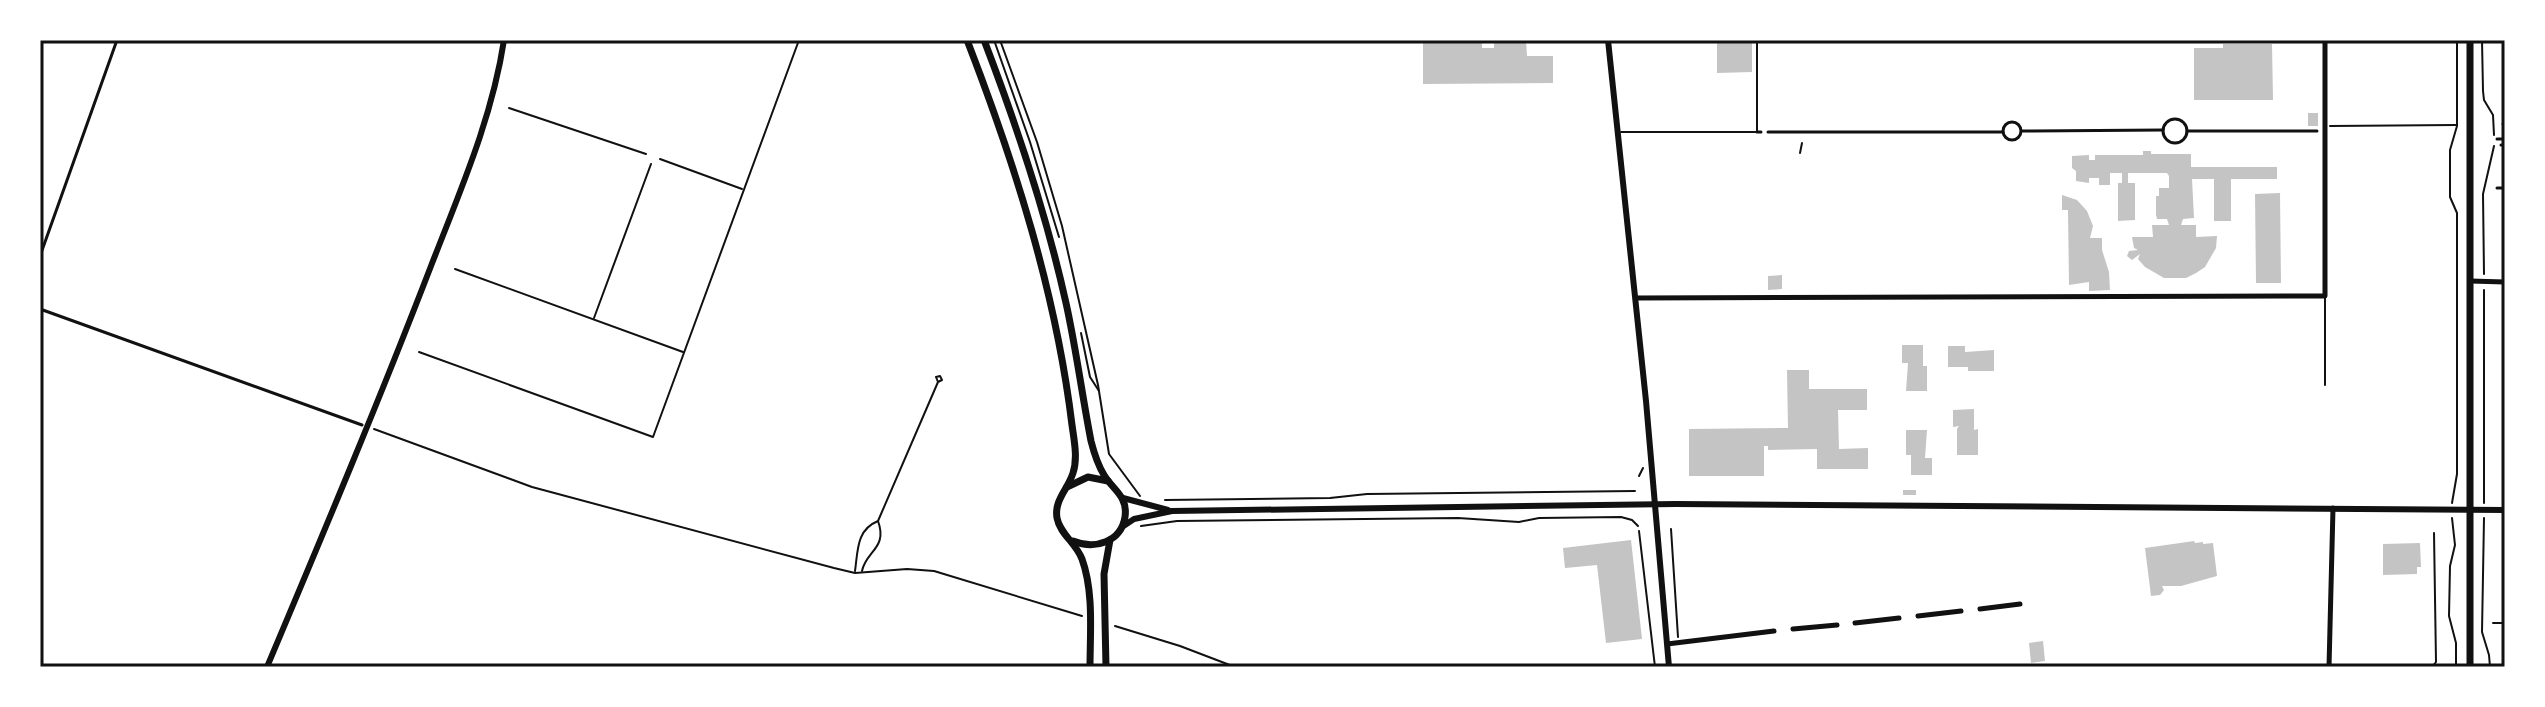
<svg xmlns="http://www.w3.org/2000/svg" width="2545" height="707" viewBox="0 0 2545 707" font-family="Mulish,sans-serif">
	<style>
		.building { fill: #c4c4c4 }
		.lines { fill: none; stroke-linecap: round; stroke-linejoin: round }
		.path { stroke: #111; stroke-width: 2 }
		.service { stroke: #111; stroke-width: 2 }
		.pedestrian { stroke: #111; stroke-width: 3 }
		.minor { stroke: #111; stroke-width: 5 }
		.tertiary { stroke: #111; stroke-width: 6 }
		.primary { stroke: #111; stroke-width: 7 }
		.neatline { fill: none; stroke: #111; stroke-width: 3 }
	</style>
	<rect width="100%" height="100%" fill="#fff"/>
	<!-- building -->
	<g class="building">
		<path d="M1423,40H1482V48H1494V40H1526L1527,56H1553V83L1423,84Z"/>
		<path d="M1717,40H1752V72L1717,73Z"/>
		<path d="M2223,44H2272L2273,100H2194V48H2223Z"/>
		<rect x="2308" y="113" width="10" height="13"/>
		<path d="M2143,151H2151V154H2191V167H2277V179H2231V221H2214V179H2192L2194,218L2183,219L2181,225H2196V237L2217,236L2216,248L2205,267L2196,273L2186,278H2164L2145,267L2138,259L2140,254L2132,260L2127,256L2129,251L2138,250L2134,248L2132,237H2153L2152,225H2169L2167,219H2157L2156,215V196H2159V188H2169V176L2167,173H2128V183H2135V220L2118,221V183H2122V173H2110V185H2099V178H2089V183L2076,181V171L2072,168V156L2089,155V160H2095V155H2143Z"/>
		<path d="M2280,193L2281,283H2256L2255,194Z"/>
		<path d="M2062,195L2077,200L2087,211L2093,226L2090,238H2102V250L2109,272L2110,290L2089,291V282L2069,285L2068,210H2062Z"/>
		<path d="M1782,275V289L1768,290V276Z"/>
		<path d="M1902,345H1923V366H1927V391H1906L1908,363H1902Z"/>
		<path d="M1948,346H1965V352L1994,350V371H1968V367H1948Z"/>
		<path d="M1787,370H1809V389H1867V410H1838L1839,449L1868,448V469H1817V449L1768,450V446H1764V476H1689V429L1788,428Z"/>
		<path d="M1974,409V430L1978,429V455H1957V429L1959,426L1953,427V410Z"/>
		<path d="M1906,430H1927L1925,458H1932V475H1911V455H1906Z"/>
		<rect x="1903" y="490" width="13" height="5"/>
		<path d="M1631,540L1642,639L1606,643L1597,565L1565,568L1563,548Z"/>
		<path d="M2194,541L2195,543L2203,542V544L2213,543L2217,576L2181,586H2162L2164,590L2160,595L2151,596L2145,548Z"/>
		<path d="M2420,543L2421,567H2417V574L2383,575V544Z"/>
		<path d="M2043,641L2045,661L2031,663L2029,643Z"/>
	</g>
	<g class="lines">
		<!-- path -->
		<g class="path">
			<path d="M994,40L1030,142L1059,237"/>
			<path d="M1000,40L1037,142L1062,226L1098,385L1109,454L1140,496"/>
			<path d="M2482,40L2483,91L2484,100L2493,115L2494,135"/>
			<path d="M509,108L646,154"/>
			<path d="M2330,126L2456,125"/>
			<path d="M1800,153L1802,143"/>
			<path d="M660,159L742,189"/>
			<path d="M455,269L683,352"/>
			<path d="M2484,274L2483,194L2494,146"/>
			<path d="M2484,290V503"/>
			<path d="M594,318L651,164"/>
			<path d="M1081,333L1090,377L1099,391"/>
			<path d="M419,352L653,437L799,40"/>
			<path d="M374,429L532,487L834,568L855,573L907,569L934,571L1082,616"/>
			<path d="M1639,476L1643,468"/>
			<path d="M1165,500L1330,498L1367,494L1635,491"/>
			<path d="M2452,503L2457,474V213L2450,197V150L2457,126V40"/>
			<path d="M2452,518L2455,545L2450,566L2449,616L2456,643V667"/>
			<path d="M2484,518L2482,632L2489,655L2490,667"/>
			<path d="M1141,526L1177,521L1458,518L1519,522L1539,518L1621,517L1632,520L1638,526"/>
			<path d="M1671,529L1678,637"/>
			<path d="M1639,531L1655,667"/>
			<path d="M855,571C858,551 856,530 878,521L938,382L936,377L940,376L942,380L938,382"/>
			<path d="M862,571C866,551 888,548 878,521"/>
			<path d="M1115,626L1180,646L1235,667"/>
			<path d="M2432,667L2436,662L2434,533"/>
		</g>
		<!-- service -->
		<g class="service">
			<path d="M1621,132H1757V40"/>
			<path d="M2325,297V385"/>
			<path d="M2493,623H2505"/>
		</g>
		<!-- pedestrian -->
		<g class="pedestrian">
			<circle cx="2175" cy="131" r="12"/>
			<circle cx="2012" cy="131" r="9"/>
			<path d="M2503,124H2505"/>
			<path d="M2022,131L2163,130"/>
			<path d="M2187,131H2317"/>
			<path d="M1757,132H1761"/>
			<path d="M1768,132H2003"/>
			<path d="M2497,139H2505"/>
			<path d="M2501,145H2505"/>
			<path d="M2497,188H2505"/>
			<path d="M40,256L117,40"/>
			<path d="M40,309L362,425"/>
		</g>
		<!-- minor -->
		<g class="minor">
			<path d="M2470,281L2505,282"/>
			<path d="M1636,298L2325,296V40"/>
			<path d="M1980,609L2020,604"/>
			<path d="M1918,616L1961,611"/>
			<path d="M1855,623L1899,618"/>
			<path d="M1793,629L1837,625"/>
			<path d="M1667,644L1774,631"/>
			<path d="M2329,667L2333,508"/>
		</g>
		<!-- tertiary -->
		<g class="tertiary">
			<path d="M1608,40L1646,401L1669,667"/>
			<path d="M1123,498L1168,510"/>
			<path d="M1122,527L1134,519L1172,511L1676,504L2505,510"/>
			<path d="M267,667C323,534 379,401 431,266C460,191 492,119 504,40"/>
		</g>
		<!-- primary -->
		<g class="primary">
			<path d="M967,40C1015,164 1056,293 1072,425C1074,440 1078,458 1073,473C1068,489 1054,500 1057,518C1060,534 1076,543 1082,559C1094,592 1090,633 1090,667"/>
			<path d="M984,40C1017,126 1046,213 1066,303C1076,348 1082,395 1091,441C1094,453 1098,465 1104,475C1113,490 1128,496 1125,517C1121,542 1095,550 1073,541"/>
			<path d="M1067,487L1088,477L1108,481"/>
			<path d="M1106,667L1104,574L1110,540"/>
			<path d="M2470,667V40"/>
		</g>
	</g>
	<!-- border -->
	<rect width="2545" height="707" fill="none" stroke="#ffffff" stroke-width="84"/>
	<rect x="42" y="42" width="2461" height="623" class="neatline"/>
</svg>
